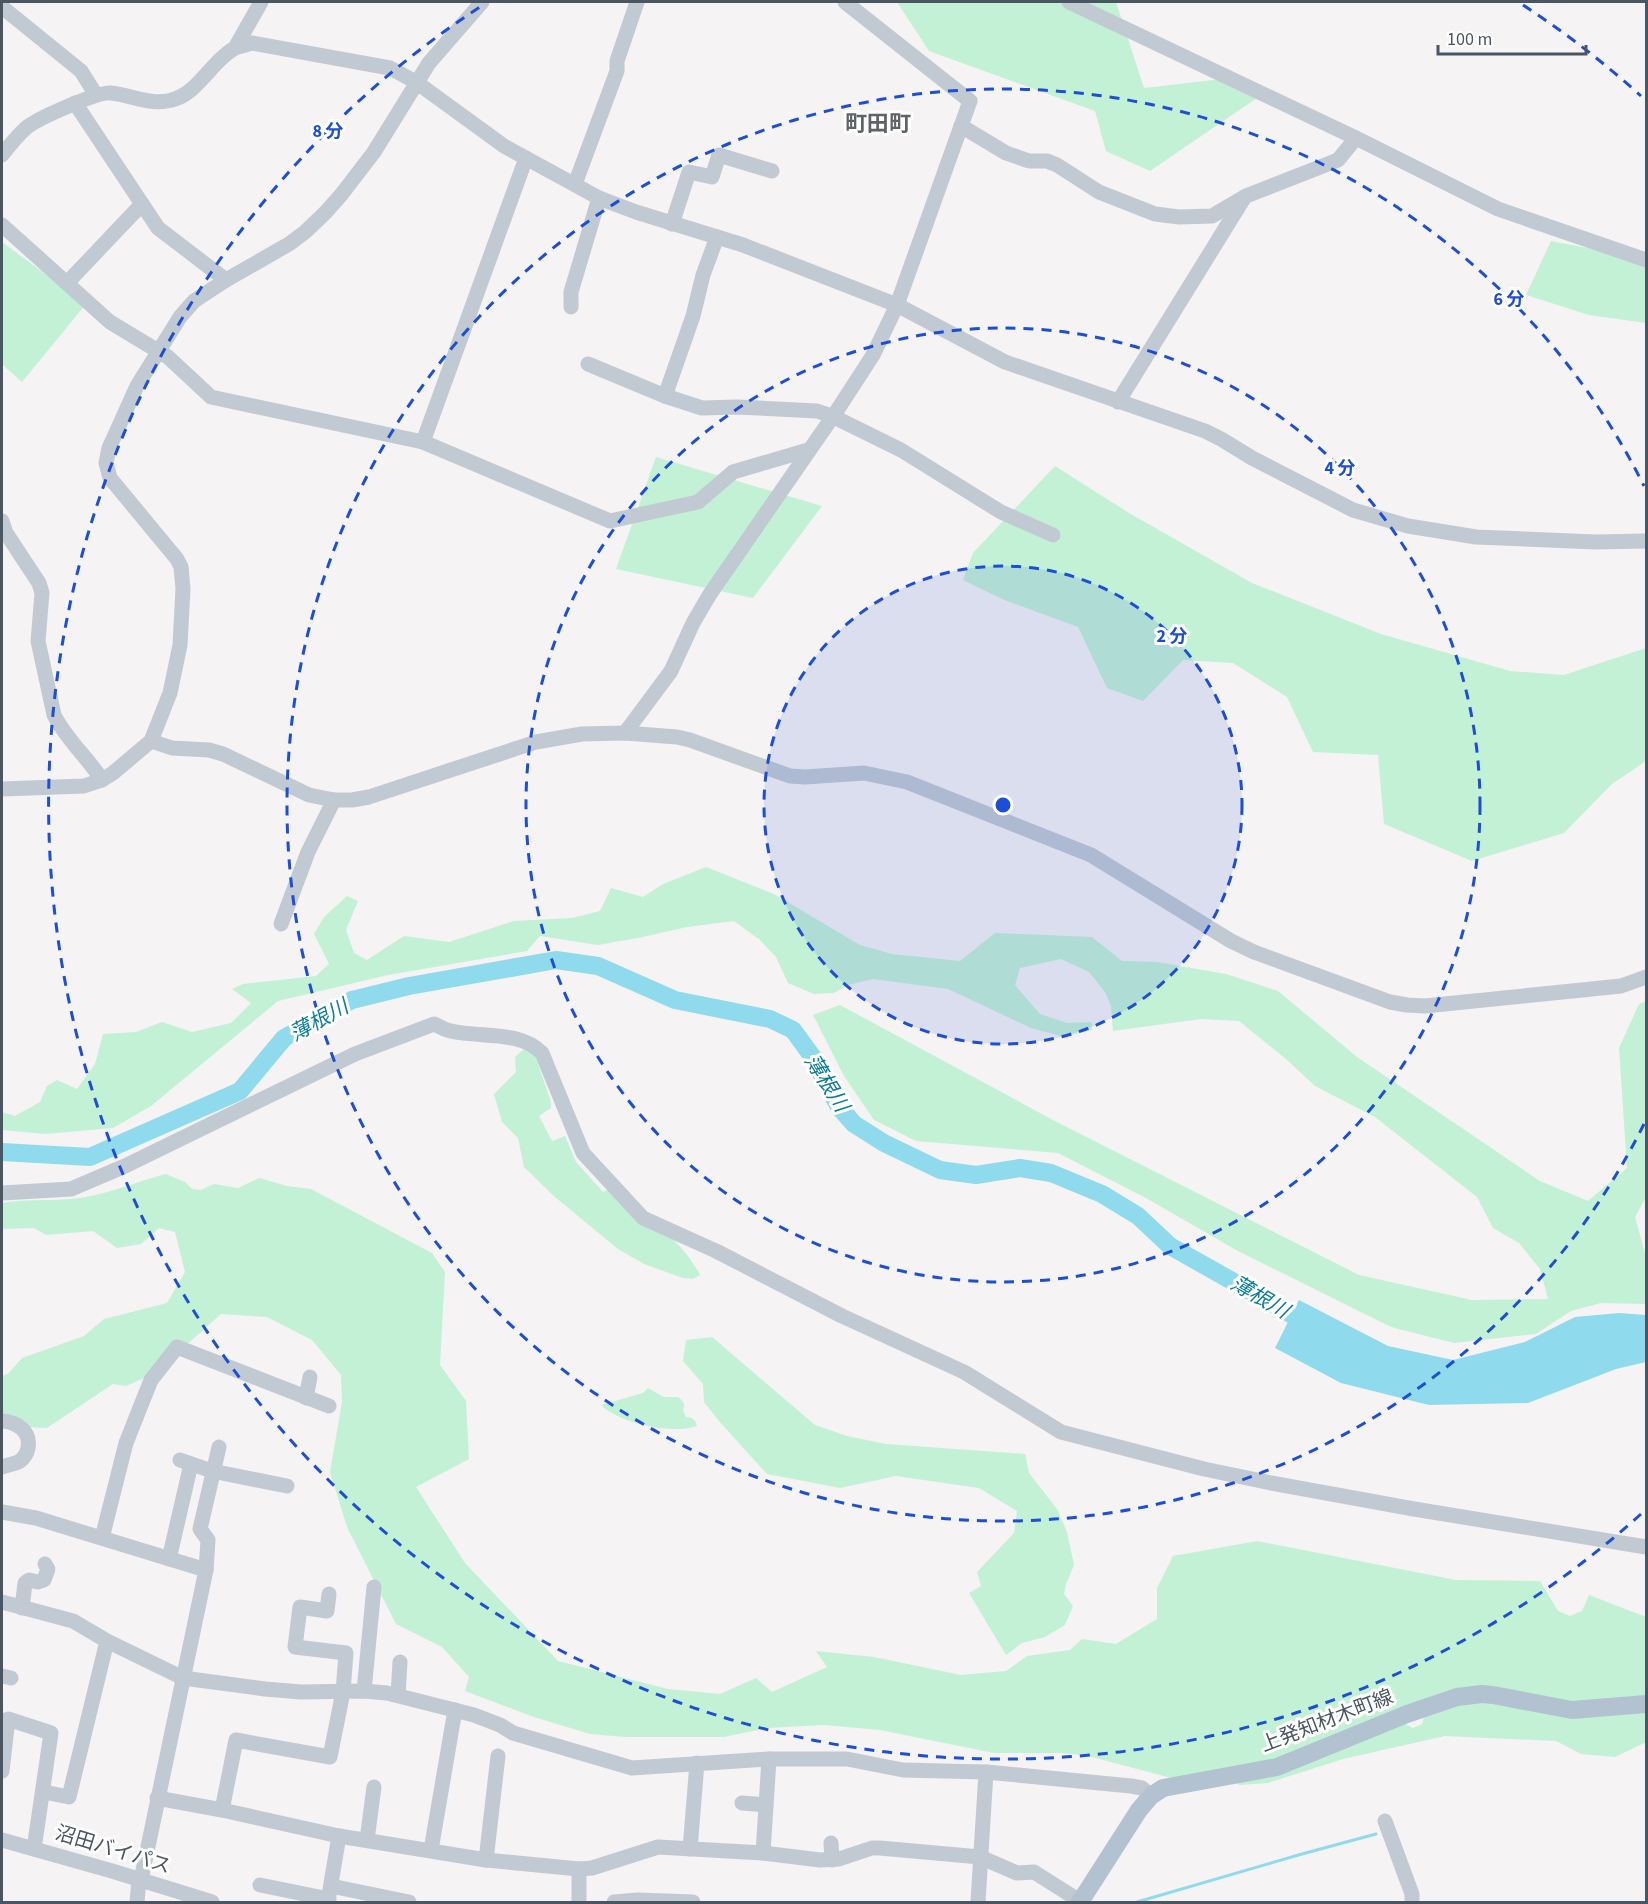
<svg xmlns="http://www.w3.org/2000/svg" width="1648" height="1904" viewBox="0 0 1648 1904" font-family="'Source Sans 3','Noto Sans JP',sans-serif">
	<style>
		.green { fill: #c3f1d5 }
		.water { fill: #90daee }
		.lines { fill: none; stroke-linecap: round; stroke-linejoin: round }
		.stream { stroke: #90daee; stroke-width: 3 }
		.river { stroke: #90daee; stroke-width: 18 }
		.minor { stroke: #c1cad2; stroke-width: 15 }
		.major { stroke: #b3c2d1; stroke-width: 18 }
		.ring { fill: none; stroke: #1d4ed8; stroke-width: 3; stroke-dasharray: 10 8 }
		.labels { text-anchor: middle; dominant-baseline: central; stroke-width: 6; stroke-linejoin: round; paint-order: stroke }
		.street-label { font-size: 20px; fill: #4a5661; stroke: #fff }
		.water-label { font-size: 21px; font-style: italic; fill: #0c7c9b; stroke: #fff }
		.quarter-label { font-size: 22px; font-weight: bold; fill: #5f6368; stroke: #fff }
		.centre { fill: #1d4ed8; stroke: #fff; stroke-width: 3 }
		.ring-label { font-size: 18px; text-anchor: middle; font-weight: bold; fill: #1d4ed8; stroke: #fff; stroke-width: 6; stroke-linejoin: round; paint-order: stroke }
	</style>
	<rect width="100%" height="100%" fill="#f5f3f3"/>
	<!-- green -->
	<g class="green">
		<path d="M897,2H1116L1144,88L1240,77L1257,98L1150,171L1106,151L1095,111L929,51Z"/>
		<path d="M1551,241L1646,259V323L1589,315L1526,295Z"/>
		<path d="M2,242L86,304L22,382L2,364Z"/>
		<path d="M656,457L822,506L753,598L616,569Z"/>
		<path d="M1055,466L1129,513L1252,583L1381,634L1510,671L1564,675L1646,648V761L1612,784L1564,833L1472,861L1384,824L1378,755L1313,752L1287,697L1233,663L1183,660L1143,701L1107,688L1078,627L1002,599L963,580L973,553Z"/>
		<path d="M706,867L774,894L860,945L892,954L960,961L995,933L1092,937L1122,961L1157,962L1226,974L1278,991L1357,1057L1540,1181L1588,1201L1627,1168L1619,1048L1639,1004L1646,1001V1197L1635,1217L1646,1257V1304L1601,1303L1571,1311L1536,1334L1454,1343L1391,1327L1236,1250L1146,1198L1058,1153L916,1141L874,1120L844,1076L813,1015L840,1005L1053,1120L1359,1275L1472,1300L1548,1299L1540,1269L1519,1243L1493,1228L1477,1197L1375,1117L1315,1086L1286,1059L1239,1021L1201,1019L1113,1031L1111,1006L1105,992L1089,972L1061,959L1020,968L1015,985L1040,1014L1067,1023L1092,1022V1030L1064,1037L1031,1028L948,989L873,979L848,985L834,993L814,994L788,983L776,957L760,940L734,921L687,927L643,937L598,945L540,936L527,951L388,975L278,1001L151,1106L113,1128L45,1134L2,1130V1112L15,1116L40,1102L47,1086L57,1080L77,1089L95,1064L103,1034L136,1032L162,1022L192,1032L231,1023L251,1003L232,989L243,984L316,976L329,964L314,934L324,917L347,896L358,901L346,930L354,953L367,960L404,936L449,942L514,921L572,918L600,911L611,888L643,897L663,884Z"/>
		<path d="M533,1049L551,1102V1108L539,1116L552,1141L565,1136L576,1162L603,1192L612,1188C643,1214 681,1238 700,1275L693,1279L683,1278L644,1264L618,1249L555,1197L524,1167L518,1138L502,1122L494,1094L516,1072L515,1057L523,1050Z"/>
		<path d="M166,1174L185,1182L192,1189L201,1190L214,1184L238,1188L259,1178L287,1186L311,1189L432,1253L445,1272L440,1365L466,1401L469,1459L416,1487L465,1563L558,1661L668,1689L720,1694L756,1678L772,1692L827,1667L816,1651L874,1657L961,1675L1006,1671L1027,1656L1070,1650L1082,1639L1116,1644L1157,1619V1588L1173,1556L1257,1541L1456,1580L1540,1581L1558,1611L1570,1616L1582,1611L1589,1595L1646,1617V1699L1571,1704L1499,1689L1282,1757L1175,1779L1088,1756L1063,1753H994L880,1730L824,1725L768,1728L724,1737H625L590,1734L534,1717L465,1691L469,1677L442,1647L396,1624L347,1527L330,1472L342,1402L341,1375L312,1340L267,1317L221,1314L155,1373L126,1386L113,1384L47,1428L27,1427L2,1417V1376L8,1374L22,1358L84,1336L104,1319L167,1303L185,1272L175,1232L159,1228L141,1244L117,1248L93,1231L46,1235L34,1228L2,1229V1203C25,1199 48,1201 71,1199C104,1196 135,1182 166,1174Z"/>
		<path d="M712,1337L815,1425L847,1436L886,1444L1025,1454L1029,1473L1057,1509L1067,1532L1074,1565L1066,1584L1064,1594L1073,1606L1065,1625L1045,1637L1022,1643L1006,1655L969,1593L981,1586L977,1572L1014,1533L1017,1511L979,1488L896,1476L840,1488L767,1474L719,1421L704,1402L703,1384L683,1361L686,1340Z"/>
		<path d="M648,1388L664,1397H678C683,1401 686,1404 683,1410L686,1417C693,1418 695,1419 697,1426C672,1435 619,1423 601,1405L643,1393Z"/>
		<path d="M1489,1699L1646,1712V1743H1644L1615,1757L1581,1754L1556,1741L1445,1736L1343,1759L1268,1783L1240,1785L1231,1782L1402,1722L1413,1728L1422,1724L1425,1713Z"/>
	</g>
	<!-- water -->
	<path class="water" d="M1299,1300L1388,1346L1453,1360L1525,1342L1575,1317L1619,1313L1646,1315V1362L1616,1369L1528,1403L1429,1405L1341,1383L1275,1348Z"/>
	<g class="lines">
		<!-- stream -->
		<path class="stream" d="M1137,1902L1302,1854L1376,1834"/>
		<!-- river -->
		<path class="river" d="M2,1152L90,1157L240,1091L284,1038L352,1000L409,986L556,960L598,966L675,1000L770,1019L793,1030L812,1056L839,1107L854,1124L884,1143L940,1170L976,1175L1020,1168L1051,1173L1102,1194L1138,1216L1170,1246L1312,1326"/>
		<!-- minor -->
		<g class="minor">
			<path d="M1069,2L1356,138L1498,209L1646,260"/>
			<path d="M2,7L81,71L96,95"/>
			<path d="M235,48L261,2"/>
			<path d="M75,103L158,228L226,280"/>
			<path d="M961,126L1006,153L1029,161H1047L1057,165L1099,192L1155,214L1179,217L1212,216L1246,196L1338,160L1356,138"/>
			<path d="M2,155C9,146 17,136 26,128C36,119 99,91 111,93C132,95 153,107 175,99C198,92 213,60 235,48C240,46 247,45 252,43L390,68L416,82L504,146L599,198L636,212L743,245L897,305L1005,362L1205,431L1221,439L1252,458L1353,510L1408,526L1476,537L1596,542L1646,541"/>
			<path d="M575,184L617,71V61L637,2"/>
			<path d="M672,224L689,172L712,177L719,155L772,171"/>
			<path d="M2,225L110,322L168,357L211,397L423,442L610,521L698,502L733,472L808,450"/>
			<path d="M717,237L703,275L693,316L665,396L702,408L737,407L817,411L832,416L901,450L1001,512L1053,535"/>
			<path d="M67,283L142,204"/>
			<path d="M571,307V292L599,198"/>
			<path d="M588,364L665,396"/>
			<path d="M1118,402L1244,198"/>
			<path d="M423,442L526,158"/>
			<path d="M2,521L6,533L39,583L42,593L38,641L54,715C66,739 88,758 102,780"/>
			<path d="M625,733L671,671L693,623L710,594L838,409L873,355L897,305L970,101L845,2"/>
			<path d="M151,741L172,748L209,750L223,754L309,795L334,800H352L369,797L536,742L582,734L625,733L677,737L690,740L790,776L805,777L864,773L907,782L1091,855L1231,941L1254,952L1390,1002L1407,1005L1425,1006L1621,986L1646,977"/>
			<path d="M2,789L84,786L102,780L113,773L151,741L170,693L180,645L183,589L181,567L177,559L110,478L106,463L109,448L137,386L180,317L194,301L226,280L289,244L305,232L325,213L341,195L374,152L429,63L482,2"/>
			<path d="M281,924L308,852L334,800"/>
			<path d="M2,1193L71,1189L125,1166L355,1054L434,1024C439,1026 445,1030 451,1031C481,1038 519,1030 542,1053L583,1153L643,1218L716,1251L842,1316L964,1372L1061,1432L1204,1469L1271,1483L1414,1509L1646,1547"/>
			<path d="M306,1398L310,1377"/>
			<path d="M2,1421C17,1422 31,1431 28,1448C27,1453 24,1458 20,1461C15,1464 7,1465 2,1467"/>
			<path d="M180,1460L212,1471L287,1486"/>
			<path d="M2,1512L36,1518L206,1570"/>
			<path d="M102,1538L126,1443L151,1380L177,1347L329,1406"/>
			<path d="M169,1559L191,1464"/>
			<path d="M2,1602L73,1621L107,1641L183,1678L265,1689L301,1692L364,1691L387,1693L474,1715L500,1725L513,1733L632,1768L769,1759H847L903,1770L986,1772L1131,1786L1142,1788L1151,1796"/>
			<path d="M22,1608L25,1583L29,1580L38,1582L44,1580L48,1569L45,1564"/>
			<path d="M2,1676L11,1678"/>
			<path d="M364,1691L374,1587"/>
			<path d="M398,1695L400,1662"/>
			<path d="M2,1771L8,1719L51,1733L34,1849"/>
			<path d="M44,1792L69,1797L107,1641"/>
			<path d="M157,1798L222,1810L339,1836L486,1860L579,1869L592,1868L658,1847L763,1853L820,1860L839,1859L872,1848H880L980,1857L1017,1873L1034,1872L1080,1901"/>
			<path d="M742,1803L766,1805"/>
			<path d="M222,1810L236,1740L330,1757L343,1692L346,1653L295,1647L300,1607L327,1611L329,1594"/>
			<path d="M1385,1821L1412,1894V1902"/>
			<path d="M2,1840L112,1871L212,1902"/>
			<path d="M367,1840L374,1787"/>
			<path d="M831,1843L832,1860"/>
			<path d="M690,1849L697,1763"/>
			<path d="M431,1850L455,1710"/>
			<path d="M763,1853L769,1759"/>
			<path d="M486,1860L498,1756"/>
			<path d="M579,1869V1902"/>
			<path d="M141,1880L206,1570L208,1540L200,1529L219,1447"/>
			<path d="M260,1885L329,1899"/>
			<path d="M331,1886L409,1902"/>
			<path d="M329,1895L339,1836"/>
			<path d="M137,1902L139,1880"/>
			<path d="M614,1902L638,1900L693,1902"/>
			<path d="M978,1902L986,1772"/>
		</g>
		<!-- major -->
		<path class="major" d="M1080,1902L1139,1810L1151,1796L1163,1788L1277,1767L1407,1714L1457,1697L1482,1694L1493,1695L1572,1710L1646,1704"/>
	</g>
	<!-- distance rings -->
	<circle cx="1003" cy="805" r="239" fill="#1d4ed8" fill-opacity=".12"/>
	<g class="ring">
		<circle cx="1003" cy="805" r="239"/>
		<circle cx="1003" cy="805" r="477"/>
		<path d="M1644 1124A716 716 0 1 1 1644 486"/>
		<path d="M1641 1514A954 954 0 1 1 483 5M1523 5A954 954 0 0 1 1641 96"/>
	</g>
	<g class="labels">
		<!-- street labels -->
		<g class="street-label">
			<text transform="translate(1327 1721) rotate(-21)">上発知材木町線</text>
			<text transform="translate(113 1850) rotate(17)">沼田バイパス</text>
		</g>
		<!-- water labels -->
		<g class="water-label">
			<text transform="translate(319 1020) rotate(-29)">薄根川</text>
			<text transform="translate(827 1083) rotate(58)">薄根川</text>
			<text transform="translate(1260 1297) rotate(30)">薄根川</text>
		</g>
		<!-- quarter labels -->
		<g class="quarter-label">
			<text x="878" y="124">町田町</text>
		</g>
	</g>
	<circle cx="1003" cy="805" r="9" class="centre"/>
	<g class="ring-label">
		<text x="328" y="137">8 分</text>
		<text x="1509" y="305">6 分</text>
		<text x="1340" y="474">4 分</text>
		<text x="1172" y="642">2 分</text>
	</g>
	<!-- border -->
	<rect width="1648" height="1904" fill="none" stroke="#4a5661" stroke-width="6"/>
	<!-- scale -->
	<path d="M1438 45v9h148v-9" fill="none" stroke="#4a5661" stroke-width="3"/>
	<text x="1447" y="45" font-size="18" fill="#4a5661" stroke="#ffffff" stroke-width="4.5" paint-order="stroke">100 m</text>
</svg>
